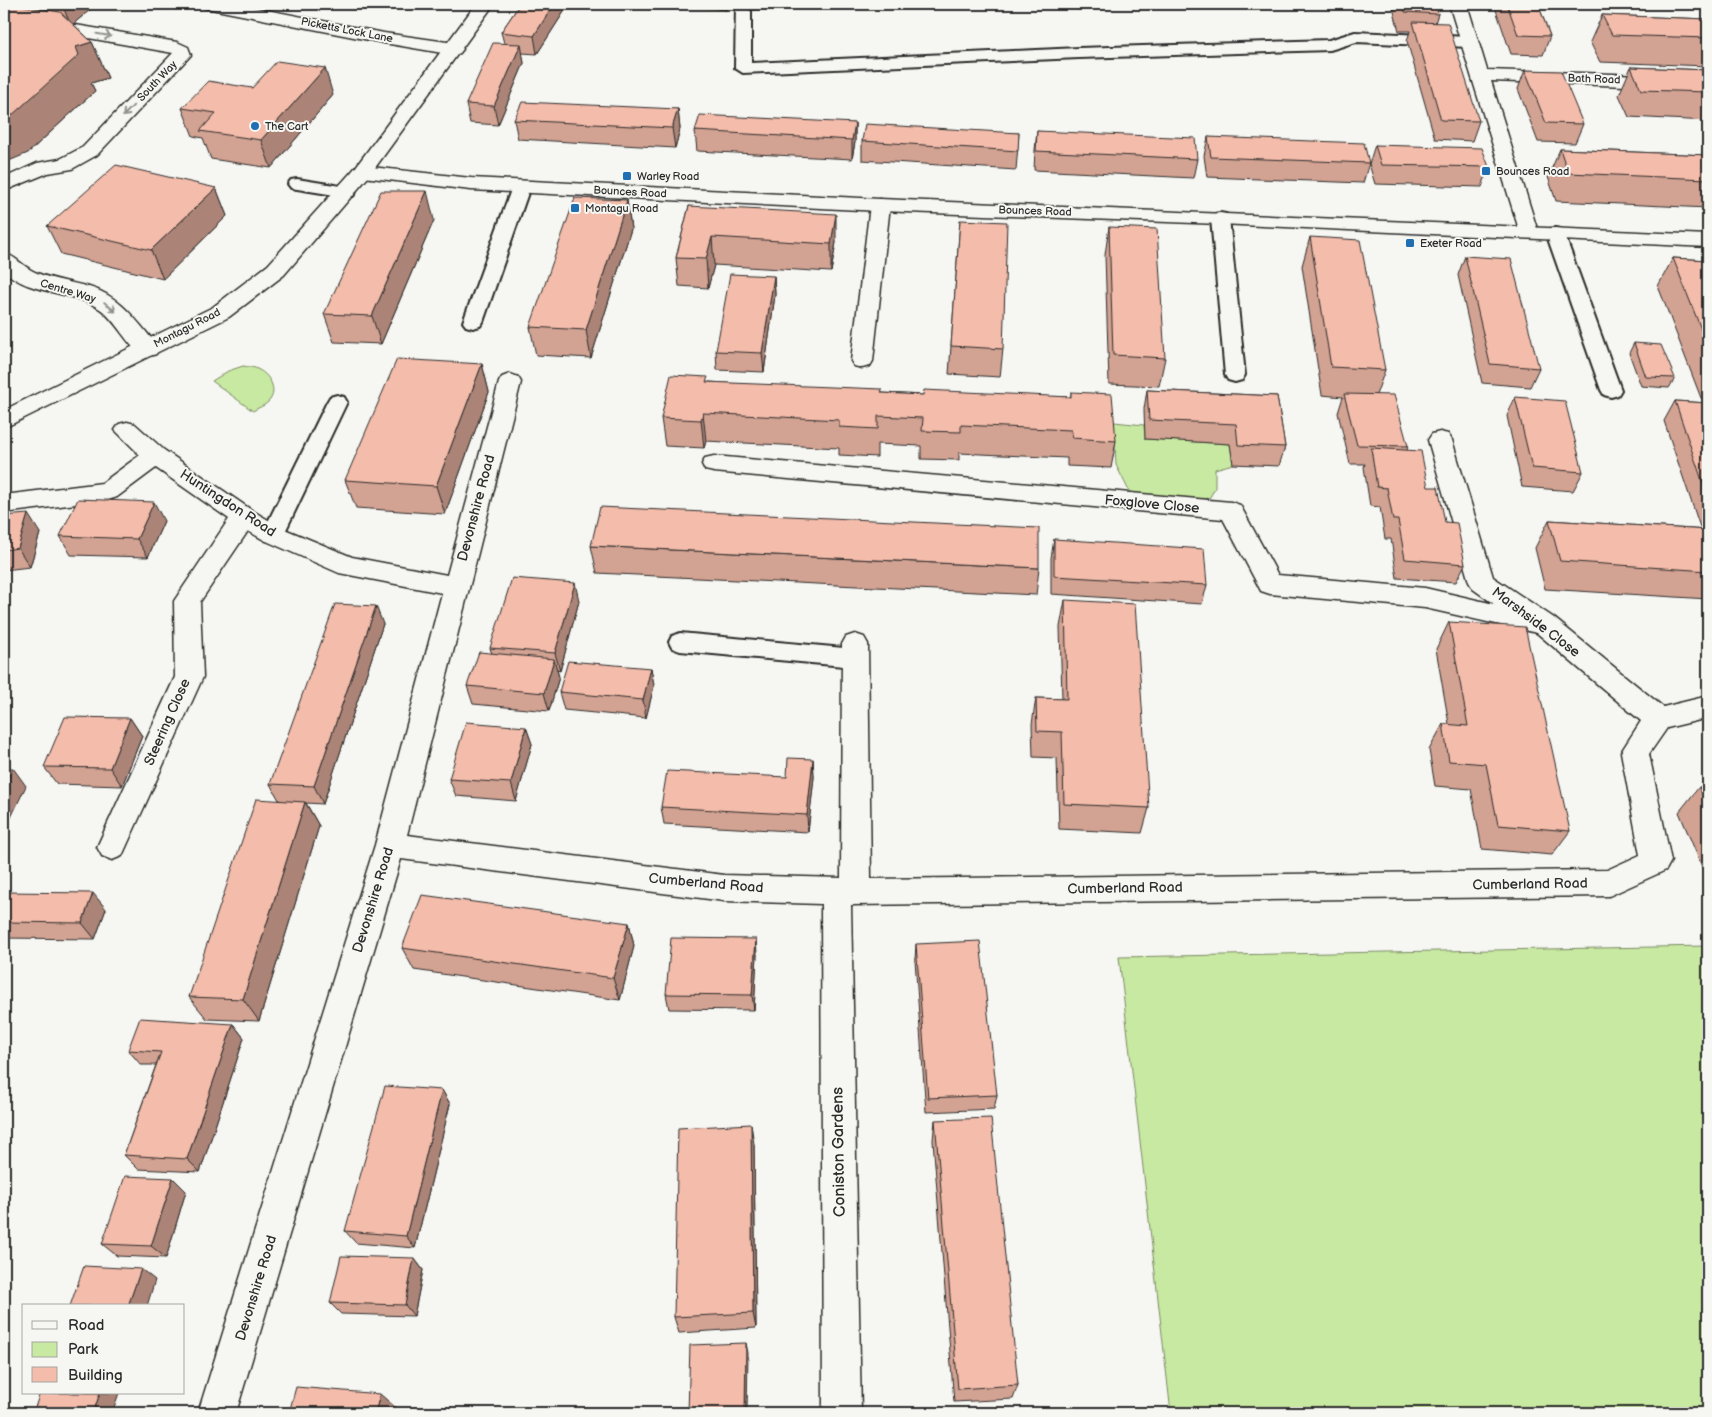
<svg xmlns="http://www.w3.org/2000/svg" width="1712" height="1417" viewBox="0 0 1712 1417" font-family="'Balsamiq Sans',sans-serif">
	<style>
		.green { fill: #c8e9a1; stroke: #7a8a66 }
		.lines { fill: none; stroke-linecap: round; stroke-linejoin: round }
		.service-casing { stroke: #2b2b2b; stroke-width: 4 }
		.minor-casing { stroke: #2b2b2b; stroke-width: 3 }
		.tertiary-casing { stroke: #2b2b2b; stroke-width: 3 }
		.secondary-casing { stroke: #2b2b2b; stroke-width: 3 }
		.service { fill: #f6f6f2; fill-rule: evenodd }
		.minor { fill: #f6f6f2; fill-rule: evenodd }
		.tertiary { fill: #f6f6f2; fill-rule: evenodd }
		.secondary { fill: #f6f6f2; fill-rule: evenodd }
		.wall { fill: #d2a292; stroke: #2b2b2b }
		.shaded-wall { fill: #ab8477; stroke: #2b2b2b }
		.building { fill: #f4bcaa; stroke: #2b2b2b }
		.oneway { stroke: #90908e }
		.poi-dot { fill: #1f6fb2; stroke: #f6f6f2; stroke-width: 2 }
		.labels { text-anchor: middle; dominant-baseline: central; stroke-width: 4; stroke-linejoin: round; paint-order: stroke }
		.far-street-label { font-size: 11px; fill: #2b2b2b; stroke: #f6f6f2 }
		.far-poi-label { font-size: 11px; fill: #2b2b2b; stroke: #f6f6f2; text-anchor: start }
		.street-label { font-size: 14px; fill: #2b2b2b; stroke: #f6f6f2 }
		.near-street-label { font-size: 16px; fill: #2b2b2b; stroke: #f6f6f2 }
	</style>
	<rect width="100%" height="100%" fill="#f6f6f2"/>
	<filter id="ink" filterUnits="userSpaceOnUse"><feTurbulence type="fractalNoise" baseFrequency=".02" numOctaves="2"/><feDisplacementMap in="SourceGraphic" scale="10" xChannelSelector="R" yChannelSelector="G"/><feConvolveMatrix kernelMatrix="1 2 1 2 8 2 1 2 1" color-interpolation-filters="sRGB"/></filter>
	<g filter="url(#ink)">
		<!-- green -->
		<g class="green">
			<path d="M243,366C249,367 255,367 259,370C271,376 279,393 267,403C264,406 257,408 253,411L212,381L228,371Z"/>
			<path d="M1114,422L1144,425L1145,439L1230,444L1233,464L1215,469V488L1210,497L1199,501L1132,497L1116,465Z"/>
			<path d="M1708,946V1413H1171L1119,957Z"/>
		</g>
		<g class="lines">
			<!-- service casing -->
			<g class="service-casing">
				<g id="service">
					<path d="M736,4H751V63L1079,48L1329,40L1355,32L1469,37L1477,42L1469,47L1356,42L1330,50L1079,58L743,73L735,68Z"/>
					<path d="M297,179L347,187L353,188L356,192L353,196L347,197L291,188L288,184L291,180Z"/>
					<path d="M521,182L527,183L530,187L483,322L480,326L473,328L466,326L463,322L512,187L515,183Z"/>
					<path d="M1220,213L1226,214L1229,218L1245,375L1242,380L1235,382L1228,380L1225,375L1211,218L1214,214Z"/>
					<path d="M1555,228L1561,229L1564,233L1621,390L1618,395L1611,397L1604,395L1601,390L1546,233L1549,229Z"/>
					<path d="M337,395L344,397L347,402L284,534L281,540L273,542L265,540L262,534L327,402L330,397Z"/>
					<path d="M680,633L855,649L863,652L867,658L863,664L855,667L680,651L672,648L669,642L672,636Z"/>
				</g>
			</g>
			<!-- minor casing -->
			<g class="minor-casing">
				<g id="minor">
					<path d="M1449,4H1467L1487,70L1708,77V89L1491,81L1538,232L1535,236L1528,238L1521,236Z"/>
					<path d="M4,13L177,42L188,47L191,55L97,155L72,169L48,173L4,191V178L37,163L60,159L83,147L173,53L4,23Z"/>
					<path d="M880,199L887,201L890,205L873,361L870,366L862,368L854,366L851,361L870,205L873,201Z"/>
					<path d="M4,253C17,257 24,268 37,273C54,280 72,282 89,287C120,296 136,320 156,344L159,349L156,354C151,356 146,357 141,354C130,349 115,319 100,309C71,290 30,295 4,271Z"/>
					<path d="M510,374L518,377L521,382L407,835L724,875L841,878L842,644L846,637L855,634L864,637L868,644L871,879L1607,870L1640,855L1621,752L1641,721L1537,633L1425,608L1270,594L1261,591L1223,519L714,472L705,470L702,464L705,458L714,456L1231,502L1240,505L1278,575L1425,588L1494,604L1473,589L1469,582L1428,440L1432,434L1440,432L1448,434L1452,440L1493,577L1554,618L1663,707L1708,696V718L1667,728L1649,754L1671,861L1666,870L1609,896L851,905L861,1413H823L821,904L724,901L401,859L236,1413H198L375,845L442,593L339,573L264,540L248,531L200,602L203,677L122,856L112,860L102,856L97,847L175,677L174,601L229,519L156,468L117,497L108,500L4,513V495L102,483L140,455L115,430L119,424L127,422L135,424L164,450L253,511L282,528L352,557L447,575L499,382L502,377Z"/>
				</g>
			</g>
			<!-- tertiary casing -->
			<g class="tertiary-casing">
				<g id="tertiary">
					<path d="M202,4H237L384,33L454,43L460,45L463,49L460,53L454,55L384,43L211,9L205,8Z"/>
					<path d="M362,166L471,178L880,199L1708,235V247L1220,224L880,211L471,190L355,176L352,172L355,168Z"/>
				</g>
			</g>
			<!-- secondary casing -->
			<g class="secondary-casing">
				<path id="secondary" d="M476,4H494L369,176L284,275L229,317L4,428V410L213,307L268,265L355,168Z"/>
			</g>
			<!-- service -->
			<use href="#service" class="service"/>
			<!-- minor -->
			<use href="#minor" class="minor"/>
			<!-- tertiary -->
			<use href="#tertiary" class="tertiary"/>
			<!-- secondary -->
			<use href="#secondary" class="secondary"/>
		</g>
		<!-- wall -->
		<g class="wall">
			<path d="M4,4H90L92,8L73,24L92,42L108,78L91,83L95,91L28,153Z"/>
			<path d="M316,4H349L345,7Z"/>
			<path d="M520,4H569L537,54L522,53L524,63L498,125L470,123L466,104L504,43L501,32Z"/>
			<path d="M674,4H729L726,10Z"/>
			<path d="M749,4H794V8L749,10Z"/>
			<path d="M806,4H825L806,5Z"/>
			<path d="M1392,4H1435L1438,14L1435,23L1479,121L1472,141L1435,139L1407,41L1410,31H1399Z"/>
			<path d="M1494,4H1538L1550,36L1543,55L1511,54Z"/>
			<path d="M1602,15L1708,19V66L1600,62L1590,42Z"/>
			<path d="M1631,67L1708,70V121L1629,117L1619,95Z"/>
			<path d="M1525,70L1583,124L1575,143L1538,142L1518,89Z"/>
			<path d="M252,88L333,95L271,168L211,159L203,138L193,136L182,108Z"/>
			<path d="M678,109L680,129L675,148L518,139L514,120Z"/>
			<path d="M855,123V142L852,159L697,151L695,131Z"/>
			<path d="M1037,131L1197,159L1193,178L1034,170L1035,150Z"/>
			<path d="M1019,133L1016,170L862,160V141Z"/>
			<path d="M1208,137L1369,163L1363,183L1207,177L1204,156Z"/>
			<path d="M1375,145L1489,167L1482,187L1375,184L1369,164Z"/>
			<path d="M1560,149L1708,155V208L1556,201L1548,177Z"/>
			<path d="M216,188L227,216L163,279L61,254L47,226Z"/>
			<path d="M627,200L631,229L591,358L536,355L530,327Z"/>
			<path d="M689,206L836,242L831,272L714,265L708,288L679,286L676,258Z"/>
			<path d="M434,220L381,344L334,342L324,314Z"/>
			<path d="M960,220L1003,349L1000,377L949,374Z"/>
			<path d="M1109,227L1165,358L1159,386L1109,384L1105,255Z"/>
			<path d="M1310,237L1385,370L1376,395L1408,446L1407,450L1428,487L1465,564L1456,582L1397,578L1391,539H1385L1380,507L1370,506L1364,467L1365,464H1350L1338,413L1343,397L1322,395L1302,266Z"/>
			<path d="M1465,256L1539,368L1530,387L1482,383L1458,275Z"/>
			<path d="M1673,258L1708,260V398H1701L1658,286Z"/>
			<path d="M774,276L775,295L764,372L717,370L716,351Z"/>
			<path d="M1634,343L1675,378L1669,388L1641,386L1629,353Z"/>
			<path d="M482,364L489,392L445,514L356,508L345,480Z"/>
			<path d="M709,382L882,393L923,395L1071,397V392L1116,441L1111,468L1067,466V458L959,453V460L921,459V446L877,444V457L839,455V448L706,441L704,448L665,446L661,418Z"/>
			<path d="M1147,390L1277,396L1285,447L1279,466L1233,464L1230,444L1145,439L1144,409Z"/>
			<path d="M1515,397L1583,472L1573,491L1522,487L1507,416Z"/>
			<path d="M1675,401L1708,403V528L1700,527L1664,421Z"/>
			<path d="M4,516L40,533L30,567L4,570Z"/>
			<path d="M1549,520L1708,530V599L1545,589L1535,548Z"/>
			<path d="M164,521L148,557L71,555L60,536Z"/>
			<path d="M1054,539L1207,585L1202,604L1051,594V558Z"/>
			<path d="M591,546L1039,568L1036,595L597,573Z"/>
			<path d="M1065,600L1149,808L1142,833L1059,829L1057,758L1033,757L1032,724L1036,698L1062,699L1060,627Z"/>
			<path d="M579,601L560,671L557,670L559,677L549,711L473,704L467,686L492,654L490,648Z"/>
			<path d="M1449,622L1570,831L1552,855L1482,849L1471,789L1435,786L1429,750L1443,724H1449L1436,649Z"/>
			<path d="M383,624L323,804L306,803L319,826L259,1021L207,1019L189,997L279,800L270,784Z"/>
			<path d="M651,668L654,686L646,718L564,710L559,692Z"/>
			<path d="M130,718L142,736L122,786L57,784L44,767Z"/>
			<path d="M526,727L532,744L516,801L456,796L449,779Z"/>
			<path d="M813,759L814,777L808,832L664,824L661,807L787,777Z"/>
			<path d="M1708,786V881L1679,812L1699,787Z"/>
			<path d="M4,892L106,909L95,939L4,938Z"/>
			<path d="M629,923L634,946L620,1000L414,970L402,948Z"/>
			<path d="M916,944L997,1095L994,1109L926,1112L915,960Z"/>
			<path d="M757,954L754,1010L669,1009L666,994Z"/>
			<path d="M233,1024L244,1038L200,1172L138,1169L124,1155L156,1065H141L128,1050Z"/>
			<path d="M442,1090L450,1104L415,1248L356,1243L345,1231Z"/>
			<path d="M935,1120L1018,1385L1013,1399L954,1402L933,1140Z"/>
			<path d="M754,1144L756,1328L679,1333L674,1317Z"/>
			<path d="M173,1178L186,1191L166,1258L117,1256L102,1244Z"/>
			<path d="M414,1258L423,1270L414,1316L341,1314L330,1303Z"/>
		</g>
		<!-- shaded-wall -->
		<g class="shaded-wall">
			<path d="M62,4H90L92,8L71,26Z"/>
			<path d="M344,4H349L345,7Z"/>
			<path d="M554,4H569L537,54L534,36Z"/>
			<path d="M726,4H729L726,10Z"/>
			<path d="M92,42L108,78L91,83L95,91L28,153L4,163V119L76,47Z"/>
			<path d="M521,44L524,63L498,125L494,106Z"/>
			<path d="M325,68L333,95L271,168L261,140Z"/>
			<path d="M678,109L680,129L675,148L672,128Z"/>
			<path d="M855,123V142L852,159V140Z"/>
			<path d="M216,188L227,216L163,279L151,250Z"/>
			<path d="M427,191L434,220L381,344L372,316Z"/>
			<path d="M627,200L631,229L591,358L586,330Z"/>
			<path d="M836,214V242L831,272V244Z"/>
			<path d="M712,237L714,265L708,288L706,259Z"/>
			<path d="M774,276L775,295L764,372L762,353Z"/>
			<path d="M482,364L489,392L445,514L436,486Z"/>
			<path d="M703,413L706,441L704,448L701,420Z"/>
			<path d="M154,502L164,521L148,557L137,539Z"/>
			<path d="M28,514L40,533L30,567L18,548Z"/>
			<path d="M575,583L579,601L560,671L555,653Z"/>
			<path d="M376,606L383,624L323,804L314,786Z"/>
			<path d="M554,659L559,677L549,711L544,693Z"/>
			<path d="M651,668L654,686L646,718L643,700Z"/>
			<path d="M130,718L142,736L122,786L110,768Z"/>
			<path d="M526,727L532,744L516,801L511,783Z"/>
			<path d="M813,759L814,777L808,832L807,815Z"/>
			<path d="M13,768L26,786L4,832V786Z"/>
			<path d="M305,802L319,826L259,1021L243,999Z"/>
			<path d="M93,893L106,909L95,939L82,923Z"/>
			<path d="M629,923L634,946L620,1000L613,978Z"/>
			<path d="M756,939L757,954L754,1010L752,995Z"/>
			<path d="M233,1024L244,1038L200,1172L187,1159Z"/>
			<path d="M442,1090L450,1104L415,1248L406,1236Z"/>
			<path d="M751,1124L754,1144L756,1328L753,1313Z"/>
			<path d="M173,1178L186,1191L166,1258L151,1246Z"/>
			<path d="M414,1258L423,1270L414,1316L405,1305Z"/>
			<path d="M141,1269L155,1280L147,1306H128Z"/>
			<path d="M746,1343L748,1353L747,1413H745Z"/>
			<path d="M100,1393H119L112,1413H93Z"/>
			<path d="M380,1394L395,1407L393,1413H375Z"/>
		</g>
		<!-- building -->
		<g class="building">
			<path d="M4,4H13L60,12L92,42L76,47L79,55L10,117L4,119Z"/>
			<path d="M520,4H554L534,36L501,32Z"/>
			<path d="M1403,4H1435L1438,14L1405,12Z"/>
			<path d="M1507,4H1538L1550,36L1518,35Z"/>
			<path d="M1602,15L1708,19V38L1612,35Z"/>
			<path d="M1413,22L1448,23L1479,121L1441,120Z"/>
			<path d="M493,43L521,44L494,106L466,104Z"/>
			<path d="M277,61L325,68L261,140L200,131L216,113L182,108L208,81L252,88Z"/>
			<path d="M1631,67L1708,70V92L1641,90Z"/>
			<path d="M1525,70L1561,71L1583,124L1546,123Z"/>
			<path d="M522,102L678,109L672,128L514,120Z"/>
			<path d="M700,115L855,123L852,140L695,131Z"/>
			<path d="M865,124L1019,133L1018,151L862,141Z"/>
			<path d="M1037,131L1195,138L1197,159L1036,151Z"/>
			<path d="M1208,137L1364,143L1369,163L1211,157Z"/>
			<path d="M1375,145L1482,148L1489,167L1381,165Z"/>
			<path d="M1560,149L1708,155V179L1568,173Z"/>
			<path d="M116,165L216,188L151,250L47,226Z"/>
			<path d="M381,191H427L372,316L324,314Z"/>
			<path d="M575,198L627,200L586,330L530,327Z"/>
			<path d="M689,206L836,214L831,244L712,237L706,259L676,258Z"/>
			<path d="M960,220L1007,222L1003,349L951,346Z"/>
			<path d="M1109,227L1157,229L1165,358L1113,355Z"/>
			<path d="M1310,237L1360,240L1385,370L1331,367Z"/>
			<path d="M1465,256L1511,259L1539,368L1490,364Z"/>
			<path d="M1673,258L1708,260V347Z"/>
			<path d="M730,274L774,276L762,353L716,351Z"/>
			<path d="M1634,343L1661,345L1675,378L1646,377Z"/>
			<path d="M397,359L482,364L436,486L345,480Z"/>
			<path d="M671,375L708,377L706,382L881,389L882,393L923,395L924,390L1071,397V392L1112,394L1116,441L1072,438L1071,430L961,425V432L922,431L923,418L878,416V429L839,427V420L703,413L701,420L661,418Z"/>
			<path d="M1147,390L1277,396L1285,447L1238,445L1236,424L1149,420Z"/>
			<path d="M1344,394L1394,395L1408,446L1357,445Z"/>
			<path d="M1515,397L1565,401L1583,472L1532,468Z"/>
			<path d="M1675,401L1708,403V498Z"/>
			<path d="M1371,448L1421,451L1428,487H1438L1445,522L1457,523L1465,564L1405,559L1398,520H1393L1387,488L1377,487Z"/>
			<path d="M78,499L154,502L137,539L60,536Z"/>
			<path d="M600,507L1039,528V568L591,546Z"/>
			<path d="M28,514L18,548L4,550V516Z"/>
			<path d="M1549,520L1708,530V571L1560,561Z"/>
			<path d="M1054,539L1204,549L1207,585L1054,576Z"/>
			<path d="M512,578L575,583L555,653L490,648Z"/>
			<path d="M1065,600L1135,604L1149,808L1064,804L1062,732L1037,731L1036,698L1067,699Z"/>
			<path d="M335,604L376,606L314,786L270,784Z"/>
			<path d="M1449,622L1525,627L1570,831L1498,825L1486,764L1449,761L1443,724L1468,726Z"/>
			<path d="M479,652L554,659L544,693L467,686Z"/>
			<path d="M568,661L651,668L643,700L559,692Z"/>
			<path d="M65,717L130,718L110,768L44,767Z"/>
			<path d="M466,722L526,727L511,783L449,779Z"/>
			<path d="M788,758L813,759L807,815L661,807L667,771L787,777Z"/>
			<path d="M4,768H13L4,786Z"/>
			<path d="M1708,786V807L1699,787Z"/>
			<path d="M256,799L305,802L243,999L189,997Z"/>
			<path d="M4,892L93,893L82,923L4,922Z"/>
			<path d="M422,895L629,923L613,978L402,948Z"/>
			<path d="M671,938L756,939L752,995L666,994Z"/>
			<path d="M980,941L997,1095L928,1098L916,944Z"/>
			<path d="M140,1018L233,1024L187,1159L124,1155L161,1052L128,1050Z"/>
			<path d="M385,1086L442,1090L406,1236L345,1231Z"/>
			<path d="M991,1118L1018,1385L958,1389L935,1120Z"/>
			<path d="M751,1124L753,1313L674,1317L678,1128Z"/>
			<path d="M125,1176L173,1178L151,1246L102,1244Z"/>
			<path d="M341,1256L414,1258L405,1305L330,1303Z"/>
			<path d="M84,1266L141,1269L128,1306H70Z"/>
			<path d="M746,1343L745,1413H688L690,1345Z"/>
			<path d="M296,1387L380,1394L375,1413H289Z"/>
			<path d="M40,1393H100L93,1413H33Z"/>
		</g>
		<!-- one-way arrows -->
		<defs><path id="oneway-shaft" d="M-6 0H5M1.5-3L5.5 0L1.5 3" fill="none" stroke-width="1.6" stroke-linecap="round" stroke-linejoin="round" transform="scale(1.25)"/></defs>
		<g class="oneway">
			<use href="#oneway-shaft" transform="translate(104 35) rotate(10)"/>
			<use href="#oneway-shaft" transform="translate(128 111) rotate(134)"/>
			<use href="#oneway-shaft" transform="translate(110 307) rotate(40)"/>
		</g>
	</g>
	<!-- markers -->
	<g class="poi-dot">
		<circle cx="255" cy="126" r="5"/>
		<rect x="1481" y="166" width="10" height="10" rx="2.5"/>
		<rect x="622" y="171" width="10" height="10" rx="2.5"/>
		<rect x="570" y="203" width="10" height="10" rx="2.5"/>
		<rect x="1405" y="238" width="10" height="10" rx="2.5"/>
	</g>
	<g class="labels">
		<!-- far-street labels -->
		<g class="far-street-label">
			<text transform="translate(347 30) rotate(11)">Picketts Lock Lane</text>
			<text transform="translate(1594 79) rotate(2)">Bath Road</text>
			<text transform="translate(157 81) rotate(-46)">South Way</text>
			<text transform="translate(630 192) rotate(3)">Bounces Road</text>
			<text transform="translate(1035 211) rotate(2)">Bounces Road</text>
			<text transform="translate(68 291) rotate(17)">Centre Way</text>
			<text transform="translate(187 328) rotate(-27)">Montagu Road</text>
		</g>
		<!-- far-poi labels -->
		<g class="far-poi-label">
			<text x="265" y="126">The Cart</text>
			<text x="1496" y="171">Bounces Road</text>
			<text x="637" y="176">Warley Road</text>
			<text x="585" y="208">Montagu Road</text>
			<text x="1420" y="243">Exeter Road</text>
		</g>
		<!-- street labels -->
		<g class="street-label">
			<text transform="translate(228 503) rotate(33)">Huntingdon Road</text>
			<text transform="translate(1152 504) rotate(5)">Foxglove Close</text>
			<text transform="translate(476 508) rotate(-75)">Devonshire Road</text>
			<text transform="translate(1536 622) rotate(37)">Marshside Close</text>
			<text transform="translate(167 722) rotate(-66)">Steering Close</text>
			<text transform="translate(706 883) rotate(5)">Cumberland Road</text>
			<text transform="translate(1530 884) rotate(-1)">Cumberland Road</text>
			<text transform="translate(1125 888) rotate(-1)">Cumberland Road</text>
			<text transform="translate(373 900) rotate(-73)">Devonshire Road</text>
			<text transform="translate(256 1288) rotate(-73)">Devonshire Road</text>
		</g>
		<!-- near-street labels -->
		<g class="near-street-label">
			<text transform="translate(839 1152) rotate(-91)">Coniston Gardens</text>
		</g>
	</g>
	<!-- margin -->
	<rect width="1712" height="1417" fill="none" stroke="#f6f6f2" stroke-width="20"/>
	<rect x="10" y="10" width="1692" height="1397" fill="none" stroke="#2b2b2b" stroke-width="2" filter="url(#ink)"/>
	<!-- legend -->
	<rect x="22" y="1304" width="162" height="90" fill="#f6f6f2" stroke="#a5a5a2"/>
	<rect x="32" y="1321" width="25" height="8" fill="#f6f6f2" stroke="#a5a5a2"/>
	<text x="68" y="1330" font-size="15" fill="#2b2b2b">Road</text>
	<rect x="32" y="1342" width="25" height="15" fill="#c8e9a1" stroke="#a5a5a2"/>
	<text x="68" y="1354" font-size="15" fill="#2b2b2b">Park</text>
	<rect x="32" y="1367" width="25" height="15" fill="#f4bcaa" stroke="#a5a5a2"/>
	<text x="68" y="1380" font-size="15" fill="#2b2b2b">Building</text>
</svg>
